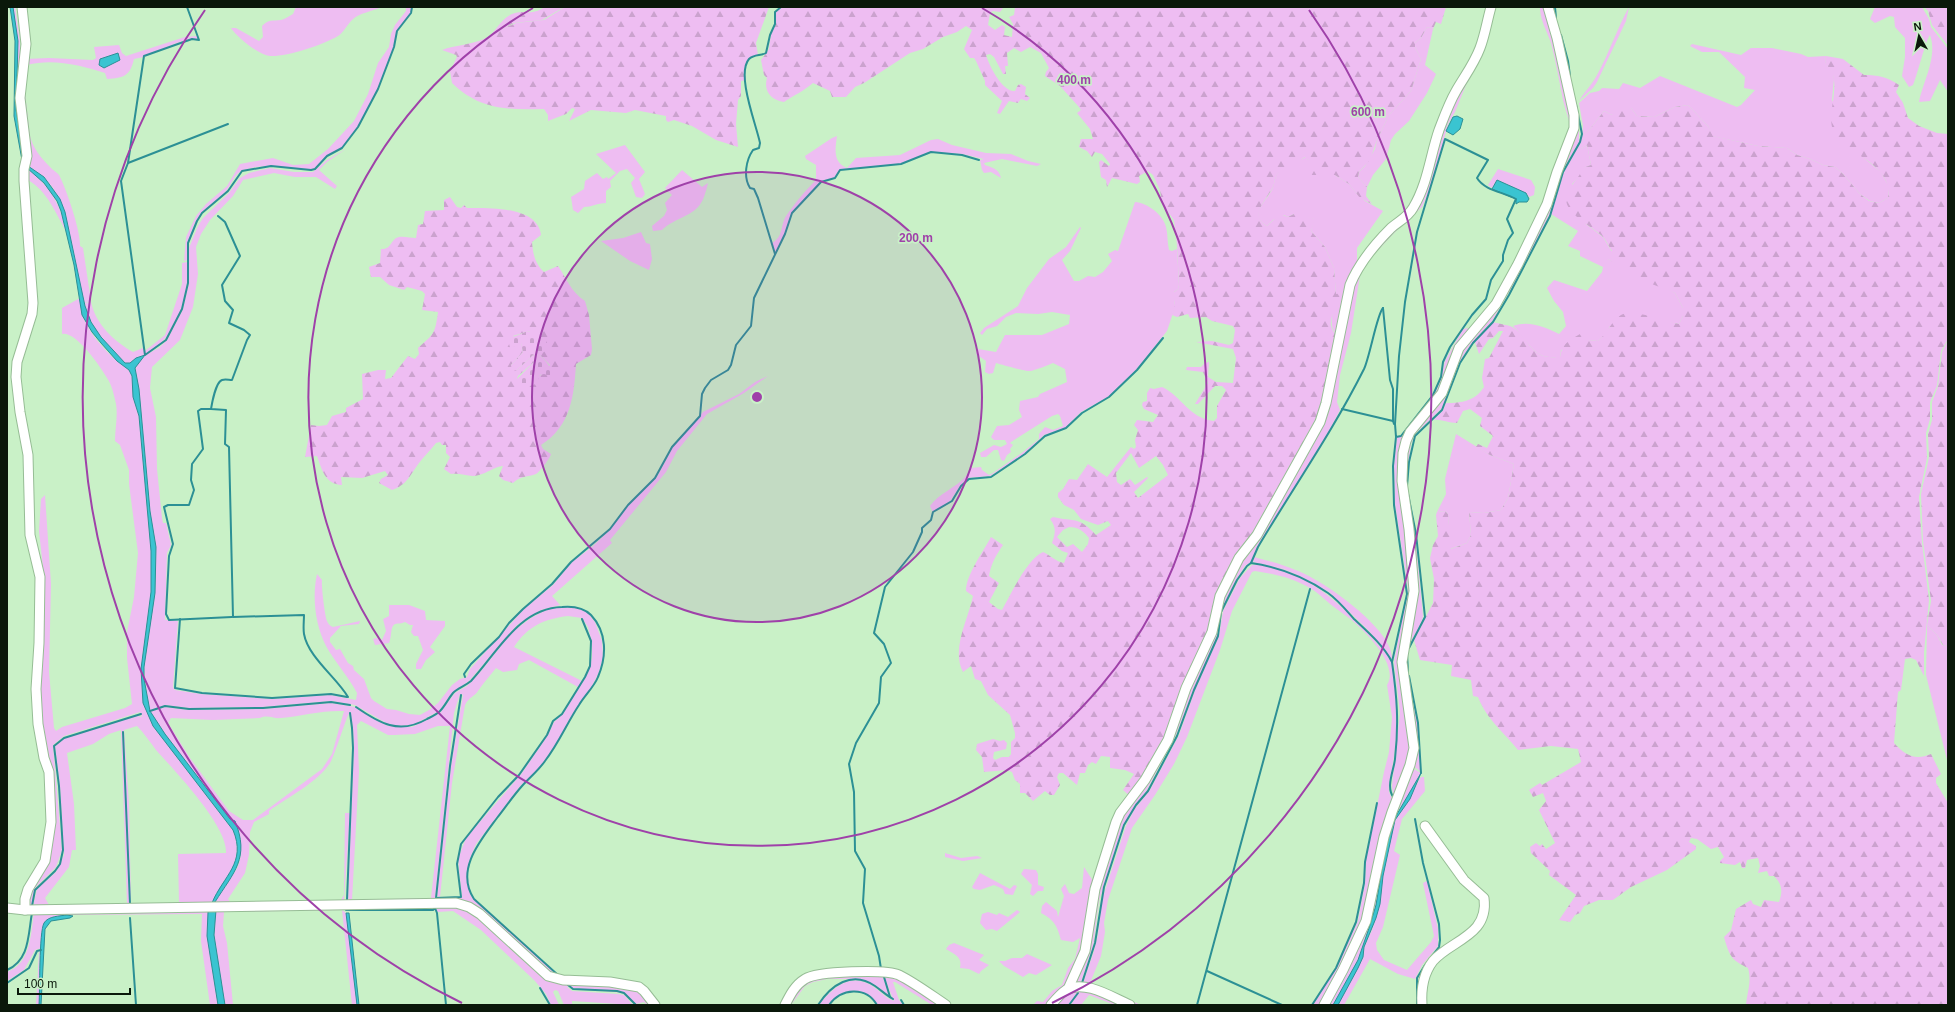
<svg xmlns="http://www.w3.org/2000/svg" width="1955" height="1012" viewBox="0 0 1955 1012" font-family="Arial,sans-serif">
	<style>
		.green { fill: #eebdf2; fill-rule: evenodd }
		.forest { fill: url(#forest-firs); fill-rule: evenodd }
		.cemetery { fill: url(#cemetery-stones) }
		.water { fill: #3ac4d1; stroke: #2c9095 }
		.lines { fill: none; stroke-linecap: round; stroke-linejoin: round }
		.stream { stroke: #2c9095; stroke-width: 2 }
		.minor-casing { stroke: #96bd95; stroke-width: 11 }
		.minor { stroke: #fff; stroke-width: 9 }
		.ring { fill: none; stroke: #9f41a9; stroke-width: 2 }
		.centre { fill: #9f41a9; stroke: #c9f1c7; stroke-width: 2 }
		.ring-label { font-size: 12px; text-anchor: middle; font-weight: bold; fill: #9f41a9; stroke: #c9f1c7; stroke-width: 3.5; stroke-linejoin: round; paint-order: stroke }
	</style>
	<defs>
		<pattern id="forest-firs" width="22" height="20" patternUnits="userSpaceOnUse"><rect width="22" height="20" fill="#eebdf2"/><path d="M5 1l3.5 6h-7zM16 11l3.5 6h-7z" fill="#cba2ce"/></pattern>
		<pattern id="cemetery-stones" width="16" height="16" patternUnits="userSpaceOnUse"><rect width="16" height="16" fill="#eebdf2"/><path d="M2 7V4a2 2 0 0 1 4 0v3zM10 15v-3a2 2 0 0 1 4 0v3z" fill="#cba2ce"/></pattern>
	</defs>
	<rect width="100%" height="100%" fill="#c9f1c7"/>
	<!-- green -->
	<g class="green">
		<path d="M13,7H15L20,42V131L16,110L18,58Z"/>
		<path d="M296,7H382C373,11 359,13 352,20C347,25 343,33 338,36C323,45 286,57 270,56C258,55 237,37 231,28H236L259,41L263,37L262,26C269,19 272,21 281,20C285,19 289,16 293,14Z"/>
		<path d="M406,7H412L411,14L397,32L394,48L378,89L358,127L342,148L326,156L315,168L311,170C288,169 265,162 244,170C234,173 232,184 226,191C220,199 210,204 203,212C191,224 187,244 187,260L184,261L186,237L196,216L206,204L227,186L240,164L273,158L293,165L309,164L328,149L354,121L368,94L378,63L389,47L391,34L395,25L406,11Z"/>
		<path d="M1540,7H1546L1571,112L1570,127C1569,118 1565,109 1563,100C1559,80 1556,62 1551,43C1547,31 1540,20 1540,7Z"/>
		<path d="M1629,7L1626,21L1597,82L1593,88L1579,101C1584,92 1592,85 1597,75C1609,53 1617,29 1629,7Z"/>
		<path d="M1875,7H1922L1929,19L1931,27L1948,49V92L1940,80L1930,101L1919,102C1923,81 1938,57 1930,35C1926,39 1917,76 1913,85L1909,87L1902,76L1905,57V38L1895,27L1894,17L1890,16L1875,23L1870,19Z"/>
		<path d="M1427,27L1433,29L1425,65L1436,74L1427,93L1409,121L1395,134L1391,140L1386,159L1373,175L1367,187L1358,177L1359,172L1365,166L1375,149L1377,140L1389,115L1411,91L1421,59L1415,47V43L1421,38Z"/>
		<path d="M197,36L198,39C179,38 160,52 143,57C141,58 137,58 134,59C130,76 124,78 107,79L105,73C81,65 52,58 27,65L24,85L30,136C33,148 41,158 50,167C52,170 57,172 59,175C66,188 81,232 80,246L83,248L91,301L84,303L65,212L53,188L44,177L28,166L21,98L25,59L49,58L93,60L96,58L94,47L119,45L122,53L126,56L185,37Z"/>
		<path d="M1486,40L1482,56L1466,85L1455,112L1448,124L1432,184L1422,207L1394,233L1367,262L1360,275L1351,333L1340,375L1337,402L1340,410L1321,447L1257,547L1251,562L1245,566L1236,580L1221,612L1217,637L1193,691L1176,735L1147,790L1124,824L1099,901L1093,947L1081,982L1083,983L1093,954L1098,935L1102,900L1126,826L1134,810L1150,790L1179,735L1195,690L1219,636L1223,611L1240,578L1252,565C1296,560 1348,610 1375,641C1381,648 1390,656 1392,665C1399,702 1398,738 1391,774C1389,783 1386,793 1394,800L1392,786L1400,713L1394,662L1408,588L1395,504L1394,465L1397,437H1400L1434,395L1440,382L1445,361L1463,329L1469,328L1494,305L1474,326L1447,379L1403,447L1413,581L1404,634L1412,745L1366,913L1323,1005H1313L1337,967L1358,921L1365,883L1366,860L1384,772L1389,752L1392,717L1387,685C1400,665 1364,630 1349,618C1344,614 1339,611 1334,607C1326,601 1319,593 1310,588C1292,578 1275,574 1255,571L1252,572L1232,611L1220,650L1187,737L1174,764L1155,795L1132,828L1108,900L1104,923L1105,932L1101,956L1090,983L1141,1005H1135L1092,987L1078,985L1075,982L1097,897L1119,825L1235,574L1280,502L1352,285C1365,260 1385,236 1407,220L1450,112Z"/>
		<path d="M1692,44L1741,55L1751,48H1772L1801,54L1808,57L1826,56L1825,62L1833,72L1834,79L1832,100L1864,158L1881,172L1889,187L1888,198L1879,203L1870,201L1860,194L1843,174L1835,167L1823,165L1810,159L1797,155L1787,148L1758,146L1712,136L1708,126L1688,105L1675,107L1654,117L1637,116L1631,108L1612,115L1604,111L1590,129L1582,136L1583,126L1579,103L1590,93L1599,91L1602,88L1619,89L1623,83L1640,88L1660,76L1737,107L1741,105L1755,90L1744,88L1745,77L1719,52H1702L1690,46Z"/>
		<path d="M1579,126V142L1561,173L1550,213L1522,270L1492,321L1471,344L1463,356L1442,408L1416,433L1411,444L1406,479L1414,524L1423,616C1421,629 1409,639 1407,652C1403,673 1411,696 1416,716C1419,734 1421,753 1420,771L1412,765L1415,749L1403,661L1416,589L1412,544L1404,480L1405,453L1413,431L1443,394L1460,349L1497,304L1527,249L1548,204L1575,128Z"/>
		<path d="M837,136C835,150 833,162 847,168L856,158L900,155L931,140L938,139L952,145L986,153L1011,154L1028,161L1041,164L1037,166L1002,159L984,163L985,165C993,168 999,169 1001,178L991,172L984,173L982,170L980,160L984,159L962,154L931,152L901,164L840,170L834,178L820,182L792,213L785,234L775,253L772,243C784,236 780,226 786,216C796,202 804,192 816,180V165L806,159L805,156L832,138Z"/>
		<path d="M625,145L645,172L639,179L645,194L642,198L636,197L631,183L635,178L627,169L620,171L610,181L611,187L606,191V203C597,203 592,207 584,207L578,213L573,210L571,197L584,189L585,181L597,173L603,179L607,177L608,179L616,173L596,154Z"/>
		<path d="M1587,145L1591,165L1584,168L1580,176L1572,184L1586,224L1603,237L1612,252L1608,259L1675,293L1683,308V316L1679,324L1667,322L1610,326L1606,334L1598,341L1588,340L1561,350L1560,357C1555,357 1546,358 1541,355C1532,352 1521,333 1513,326C1529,320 1545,327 1559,334L1566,326L1563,312L1554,301L1547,288L1554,280L1587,291L1602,272L1603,267L1580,256V251L1568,246L1578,231L1551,214L1562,176L1576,149H1581Z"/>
		<path d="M346,149L327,162L319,170L337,186L335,189L316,177H295L274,173L243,180L233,196L210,220L201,234L196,247L198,274L193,307L180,340L152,367L150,388L156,417L157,469L162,518L163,523H166L171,545L167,553L165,619L166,620L178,621L173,687L175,690L201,694L272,699L330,695L356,700L357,693C348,676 335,662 326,646C315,624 312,597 317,574L322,580C321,585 325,617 327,621C328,624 330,626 333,627L360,621L359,624L341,626L330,638V642L336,650L340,649L348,663L353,666L354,670L364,679L371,698L374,701L387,709L396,710L409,714L420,715L429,710L438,703L452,685L460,679L467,677L470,669L524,609L553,585L572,562L592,547L611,529L629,505L657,477L673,447L703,412L739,394L755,382L768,376L744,393L707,414L677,451L666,472L610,540L612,543L552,596L560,605L541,610L517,625L469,681L452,693L439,711L413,725L398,726L388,724L355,705L332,701L262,707L189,708L165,705L153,710L165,707L188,710L263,709L331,703L355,707L388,726L412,727L440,713L455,693L467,686L482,670L512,632L531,618L546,610L562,607L576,608L587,612L595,622L602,641L603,657L599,672L591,688L569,720L562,735L543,763L534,774L521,785L476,844L471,856L467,871L471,896L558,976L555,977L461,903L33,907L37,889L56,872L64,855L60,786L55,746L64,738L137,716L142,717L140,712L64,736L53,745L62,850L56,867L36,887L31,908L26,899L48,856L45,746L39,687L45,586L39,531L41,499L45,495L51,584L49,672L54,728L56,731L62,727L125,708L132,704L127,658V632L134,597L138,553L129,484V470L120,445L115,441C115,429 118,416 116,404C114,395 112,385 107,378C100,366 76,331 62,334V308L80,298C79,322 100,346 117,361C121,364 126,366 129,370C135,379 134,404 139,416L151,550V592L141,669L143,703L153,726L233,830C241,850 236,864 225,881C246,869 243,840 235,822L230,820L165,734L150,711L148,705L144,667L155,593L156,547L150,511L139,389L135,367L145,355L136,358L130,363H125C108,345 90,328 84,303L91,302C96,325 114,341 133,352L143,348L145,355V351L165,335L182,284V263L187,262C190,296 177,336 147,354L159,348L167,340L183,309L189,283V248L198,226L203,218L229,193L240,178L249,173L270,168L294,172H313L327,160ZM568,616L582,618L588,627L592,642V658L588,673L563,714L554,722L548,735L522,773L466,838L458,859L462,897L435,898L454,713L460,694L463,695L451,767L437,896L440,897L452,783L465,705C469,697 475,696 478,691C483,683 490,676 496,668L503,672L517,670L519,664L529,660L578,687L582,681L514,647C528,626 544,619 568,616ZM344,711L332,754L322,769L253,820H243L229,811L190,758L168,723L171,718L213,720L260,718C268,714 273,719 281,718C302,716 323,710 344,711ZM350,712L353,727L354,747L348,901L344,900L350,813H345L344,895L341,900L231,903L228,899L245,873L249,855L250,832L254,822L269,814V811C288,797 318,782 330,763C335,755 347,714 350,712ZM361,721L388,735H394L415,734L438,726H450L431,898L352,900L359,771L357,725ZM137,726C144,733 150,742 156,750C174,770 228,826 226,853L178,854L179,903L131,904L129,803L124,730ZM121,730L127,904L49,905L45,898L69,867L72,850H76L74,804L67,753L93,744L109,734Z"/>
		<path d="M1306,157L1308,160V175H1335L1349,184L1357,194L1365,201L1383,211L1357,248V266L1338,337C1326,323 1334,311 1338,295H1336L1334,268L1325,247L1311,231L1314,219L1294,214L1288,217L1284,215L1273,220L1267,226C1246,214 1269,200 1273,187C1275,181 1275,175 1280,170C1287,165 1298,161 1306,157Z"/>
		<path d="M27,168C51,188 59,201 66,231C55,212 48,192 28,180Z"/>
		<path d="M1498,169L1531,180L1535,187L1534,195L1529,197L1528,195L1498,180L1492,188L1488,185Z"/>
		<path d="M682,170L702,187L708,183C702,208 698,210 675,221C670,224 667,225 662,230L653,231L652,226L664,216L667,210L665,203L672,195L665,188Z"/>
		<path d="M1135,202C1147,203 1163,214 1166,227C1168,234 1167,242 1169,250L1172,251L1177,249L1179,285L1178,289L1174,292L1175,307L1167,331L1136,370L1108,397L1081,412L1065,428L1044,435L1024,454L990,476L968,478L960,486L950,501L933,512L930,506C939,493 956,488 966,476C968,474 969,470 971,468L981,467L982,470L989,475L993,473L1023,452L1039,439V434L1045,427L1053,430L1063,426L1060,416L1058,414L1052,416L1011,442L1010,443L1013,445L1010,449L1011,452L1007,455L1004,461L1001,460L998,450H994L986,457H981L980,453L994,445L1001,447L1007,444L1005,440H994L991,437L997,426L1009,425L1022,417L1019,410L1020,401L1038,397L1040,394L1067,382L1065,369L1053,363C1046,366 1038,369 1031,371C1027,372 1003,365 996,363L993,373L989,374L985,372L986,361L976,354L978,349L996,352L1005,335H1042L1069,324L1070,315L1052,312L1038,314L1016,313L1006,317L997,326L987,329L982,335L980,333L984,328L1018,306L1027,288L1049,259L1066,247L1080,227L1081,228L1070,251L1062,260L1074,281H1079L1088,276L1095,277L1103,272L1112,261L1108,254L1115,250L1118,251Z"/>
		<path d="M641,232L646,243L650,244L652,259L649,270L630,261L601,241L623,238Z"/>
		<path d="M1456,434L1490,455L1514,464L1508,498L1501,510L1484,513L1469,512L1471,535L1467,543L1450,549L1448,514L1445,511L1437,512L1446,494L1445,479Z"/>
		<path d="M1254,557C1269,561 1284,565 1298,571C1324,581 1394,630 1392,659L1369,631L1329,592L1304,578L1284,569L1253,562Z"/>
		<path d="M389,605H409L425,611L426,620L445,621V626L430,647L435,652L426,660L421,669H416V664L423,650L418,636H414L411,632L413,625H410L405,622C401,624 399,623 395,624C390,626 392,637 389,643L375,645L373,639L376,638L382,640L386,631L383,619L389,616Z"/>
		<path d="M1927,625L1937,635L1942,645L1948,646V764L1926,675Z"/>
		<path d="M1412,768L1421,773L1408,796L1397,812L1386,845L1376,905L1369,928L1358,960L1333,1005H1326L1355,949L1385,839Z"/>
		<path d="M1421,777H1424L1425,791L1402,819L1394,851L1400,855L1383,927L1376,943L1377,950L1384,960L1407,970L1431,942L1434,936L1423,883L1427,881L1438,929V946L1422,965L1415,979L1398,974L1370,959L1344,1005H1338L1358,968L1363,957L1364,947L1372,930L1380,904L1383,876L1395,820Z"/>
		<path d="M945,853L961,858L977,856L982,858L963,861L945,857Z"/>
		<path d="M1084,867L1095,884L1085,940L1071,978L1048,1005H1033L1037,1001L1043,1002L1052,991L1062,985L1068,968L1075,959L1080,938L1073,942L1061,940C1057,925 1054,920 1041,913L1042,906L1046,902L1057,911L1058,917L1064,896L1061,889L1065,884L1069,893L1074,894L1082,888Z"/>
		<path d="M1024,869L1036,870L1038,874V885L1044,887L1043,891H1038L1033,896L1030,894L1032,885L1021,874Z"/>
		<path d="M980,873L1010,889L1014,885L1017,886L1013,895L1005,894L1003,889L994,885L980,890L974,889L972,887Z"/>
		<path d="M455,905C488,915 513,948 538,972C545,977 551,981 560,983C593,990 628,974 652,1005H647L644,1002L636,1004L624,993L573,988L570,986L567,987L572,991L618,994L624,995L633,1005L572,1001V1005H564L558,991L555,990L553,992L559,1005H551L546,994L535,981L481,930L453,911L438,912L435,908L361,909L346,907L342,910L346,913L357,1005H352L342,910L224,912L223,926L227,943L233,1005H225L214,935L216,910L343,906Z"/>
		<path d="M211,910L207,936L218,1005H210L201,941L202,914L67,915L49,919L42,930L41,948L35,950L24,970L7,981V972C31,964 31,933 34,912Z"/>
		<path d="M1017,910L1020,912L997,931L992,929L986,930L980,923L982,914L988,912L997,915L999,913L1008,917Z"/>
		<path d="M954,943L984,955L979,960L989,965L981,971L979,974L969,969L960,968C963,957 954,954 946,949L949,945Z"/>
		<path d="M40,951L39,1005H36L39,953Z"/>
		<path d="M1027,954L1052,965L1036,975L1029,973L1023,977L1004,966L999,961H1005L1012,958H1022Z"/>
		<path d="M822,976H884L900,980L939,1005H932L895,982H893L899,1000L903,1005H878C865,985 841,987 828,1005H819C834,986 852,971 875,988C882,993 886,998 894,1001L884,977L883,978L890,996L875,985L860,979H827L813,982L805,986L791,1005H788C798,988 804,983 822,976Z"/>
		<path d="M1077,991L1091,992L1124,1005H1115L1089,995L1081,1005H1071L1078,993L1068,1005H1054L1065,995Z"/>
	</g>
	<!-- forest -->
	<g class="forest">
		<path d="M545,7H564L542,20L514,23L502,29L516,23L544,20L565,7H769L756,43L758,55L749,59L744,70L746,80L741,81V96L738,100L736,124L738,147L716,140L692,126L674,120L668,122L666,120V116L635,110L626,113L591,110L569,121L575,109L572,108L566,114L548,121V115L544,109C507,110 480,110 452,83L450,71L457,57L456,55L442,50C455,45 470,45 484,39C497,33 500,17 515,13C528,10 530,16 545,7Z"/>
		<path d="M781,7H1446L1441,24L1436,22L1433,29L1427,27L1421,38L1415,43V47L1421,59L1411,91L1389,115L1377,140L1370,160L1359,172L1358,177L1367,187L1366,196L1372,204L1360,198L1349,184L1335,175H1308V160L1305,157C1299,160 1293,168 1287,169C1283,169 1282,169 1279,172C1274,177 1275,184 1272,189C1265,201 1249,216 1267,226L1280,214L1288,217L1298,212L1302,215L1315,219L1311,231L1325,247L1334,268L1336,294L1341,293L1342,297C1335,313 1323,321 1338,337L1322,414L1238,558L1211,632L1175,720L1131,797L1123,790L1134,774L1125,770L1110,768V757L1101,756L1096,764L1092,762L1088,765L1085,773H1080L1077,785L1063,773H1059L1057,777L1060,785L1054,795H1050L1045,791L1033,801L1025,793H1020V784L1015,780L1012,772L1007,770L984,772L982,757L976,750L977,744L993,739L1000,741L1004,740L1007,743L1006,749L994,752L993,758L995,760L1002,757H1009L1011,754V742L1015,738V733L1010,715L988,695L981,681L975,679L971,666L963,672C951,649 968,620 973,596L966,591C966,575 983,552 991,537L1003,545C996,555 991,564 989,576L999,583L989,602L998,609L1002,610C1011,594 1027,559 1043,552C1050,555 1056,562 1064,563L1068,553L1062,551L1052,543C1055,534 1057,528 1050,519L1053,517C1075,522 1079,516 1096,535L1111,525L1108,521L1098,525L1081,519L1074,510L1064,505L1058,497V493L1063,489L1069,479L1077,480L1088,464L1107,477L1131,447L1134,449L1136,447L1135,440L1138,430L1134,425L1137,420L1153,422L1158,415L1144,409L1142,405L1143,402L1147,401V393L1150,388L1154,389L1162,387C1182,396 1188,418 1214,421L1217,418V406L1226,390L1222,386H1215L1198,404H1195L1208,383L1203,372L1186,370L1187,367H1201L1205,363L1209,362L1208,377L1216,382L1233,383L1236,358L1233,349L1196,342L1212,341L1229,345L1233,343L1235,330L1233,326L1212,321L1206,317L1190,318L1188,314L1177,317L1172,315L1175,303L1172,294L1178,289L1179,285L1177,245L1174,220L1162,204L1160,190L1153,175L1148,171L1139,176L1140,182L1137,184L1112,178L1107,187L1106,180L1101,177L1099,162L1101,160L1109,166L1110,164L1102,154L1095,152L1092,157L1087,151L1079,147L1081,139H1093L1090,129L1077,113L1081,110L1079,107L1060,86L1045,76L1046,72L1049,68L1041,53L1030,47L1021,52L1014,48L1007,53L1008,66H1005L1006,74H1003L994,57L990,54L986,55C989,65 1002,92 1015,91L1018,85L1021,84L1026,87L1025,94L1030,98L1027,101L1021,99L1018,103L1009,101L1000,114L997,113L1002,101L985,85V81L976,61L974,58H970L964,49L972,30L966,26L957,32L943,37L923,49L910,53L864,83L855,87L846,97H832L830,91L813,83C804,91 794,95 784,102C772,100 763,92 767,78L764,75L761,60L769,49L771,34L776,24L775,12ZM1003,8H1015L1014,15L1009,17L1013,24L1012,37L1004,35L1005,27L1002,25L995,30L988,25L990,13L993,11L1000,12ZM1131,453L1139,468L1156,456L1163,465L1168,475L1138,498L1134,492L1148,478L1147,477L1135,485L1130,479L1121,485L1117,482L1116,473ZM1069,527C1079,527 1083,531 1089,538L1088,544L1082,552L1073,544L1067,547L1057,537L1063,530Z"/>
		<path d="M1924,7H1948V46L1932,25L1928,11Z"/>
		<path d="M1826,56L1843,59L1864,75C1878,75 1887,77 1899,85L1896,92L1903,103L1908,118L1919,126L1937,133L1948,134V339L1941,351L1937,386L1930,402V419L1926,433L1927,458L1919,497L1922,543L1929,600L1924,652V676L1916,660L1911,658L1905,659L1901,690L1898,692L1894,743C1905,755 1915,761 1931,754L1941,774L1936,778V783L1948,803V1005H1746C1747,992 1752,982 1748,968C1731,960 1729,955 1724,937L1731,930L1736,909L1751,900L1753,904L1761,907L1764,900L1779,902C1783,891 1782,884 1774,876H1769L1767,871L1758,873L1760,866L1758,858L1747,860L1745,868H1742L1740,862L1735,865L1720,863V861L1724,857L1718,847L1711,849L1697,839L1691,838L1689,842L1696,846V849L1667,870L1631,887L1613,900H1599L1584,906L1580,913L1575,915L1570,922L1559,920L1576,895L1549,875L1550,871L1531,853L1530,847L1536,843L1540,846L1542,844L1546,849L1555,843L1539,810L1546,801L1543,793L1533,797L1529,790L1540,783L1542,785L1581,762L1578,749L1551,746L1518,750C1503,731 1487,720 1478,697L1473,696L1471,680L1451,676L1452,665L1420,660L1414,640L1433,603L1434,579L1430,558L1433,545L1438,536L1436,515L1437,512L1445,511L1448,514L1451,549L1467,543L1471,535L1469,512L1484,513L1501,510L1508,498L1514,464L1490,455L1476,447L1478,444L1487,448L1493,436L1480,426L1482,418L1470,409L1463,411L1457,423C1448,423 1441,419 1433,420L1443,410L1446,403C1462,403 1475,401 1484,387L1482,378L1485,359L1489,358L1503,331H1499L1493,338L1489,339L1479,354L1475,342L1493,322C1499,324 1510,325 1514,328C1525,335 1529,350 1541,355C1546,358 1555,357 1560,357C1562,344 1568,341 1580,334L1588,340L1598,341C1607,334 1612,320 1621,315C1634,308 1663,321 1679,324L1683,316V308L1675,293L1644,281L1608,259L1604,254L1612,251C1609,247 1607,242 1604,238C1594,227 1565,215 1566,198C1568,186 1579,179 1583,168L1591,165L1587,145L1581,149H1576L1582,136L1590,129L1604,111L1612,115L1622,104L1631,108L1637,116L1654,117L1675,107L1688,105L1708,126L1713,136L1758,146L1787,148L1797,155L1810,159L1823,165L1835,167L1843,174L1860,194L1869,201L1879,203L1888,198C1892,174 1869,161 1851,150C1848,147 1841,145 1839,141C1822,122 1839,96 1833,75C1832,70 1827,66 1825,62Z"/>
		<path d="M450,197L457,207L461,208L464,205L467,208C488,208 538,206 541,235L532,242C533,254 535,264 544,272L558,266C567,279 571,292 585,301L589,315L592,349L591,355L576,364C574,396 571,426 541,445L543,449L551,454C550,458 540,472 536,474C528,477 520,476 513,483L503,480L499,476L503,466C494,467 487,473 479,475C470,478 463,473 451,474L444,469L450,457L446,453V445H442L440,442L436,443C431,450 424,456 419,463C410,475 407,485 392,490L379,483L381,479L388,475L385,471L362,478L341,477L342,485C325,484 322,470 317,456L305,457L311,425L319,426L327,425L332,416L346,412V408L363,399L362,374L378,370H386L385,379L391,378L408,356L415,359L419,354L418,348C434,334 435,334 438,312L422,310L425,294L422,291L407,287L404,290L389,285L380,277H371L369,267L380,263L381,249C392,250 390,239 399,237C404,236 411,238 416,238L418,225L423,224L425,211L444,210V200ZM529,331L540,355L550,365C540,380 534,379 517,379L518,376L534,362L535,356L533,355L517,370L511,365L523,352L521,342L513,336Z"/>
		<path d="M1948,340V646L1943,645L1937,635L1927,625L1931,601L1923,541L1921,494L1929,457L1928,434L1932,420V402L1938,386L1942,352Z"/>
	</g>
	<!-- cemetery -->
	<path class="cemetery" d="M528,331L546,341L549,348L540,355C546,362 553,367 550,376L544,374L540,375L536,384L526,387L520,384L517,379L534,362L535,356L533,355L517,370L512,372L511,365L523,352L521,343L517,346L510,348L508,339Z"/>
	<!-- water -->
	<g class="water">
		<path d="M10,7H13L18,41L16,110L25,159L22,160L14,116L15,41Z"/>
		<path d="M118,53L120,60L104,68L99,65L100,59Z"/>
		<path d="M1457,116L1463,119L1460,129L1453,135L1446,131L1453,117Z"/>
		<path d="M28,166L44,177L60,199L65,212L85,306L91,322L101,337L125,363H130L136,358L145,355L135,368L139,389L150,511L156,547L155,593L144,667V679L150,711L165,734L230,819L235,821C250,858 234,872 215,902L212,903C223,876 247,863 233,830L153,726L143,703L141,669L151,592V551L139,416L133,397L132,376L129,370L117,361L101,343L92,332L82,315L74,265L61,211L57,201L44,183L27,168Z"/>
		<path d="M1497,180L1526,193L1529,199L1527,202H1519L1516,204V199L1492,189Z"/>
		<path d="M1421,773L1410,799L1395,820L1383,876L1380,904L1376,918L1364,947L1363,957L1358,968L1338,1005H1333L1358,960L1369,928L1376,905L1386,845L1393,821Z"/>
		<path d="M211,910H216L214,935L225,1005H218L207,936L208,912Z"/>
		<path d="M346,913H349L359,1005H357Z"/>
		<path d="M67,915L73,916L70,918L51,921L45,929L41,1005H39C40,991 39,932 44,923C48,916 60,916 67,915Z"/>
	</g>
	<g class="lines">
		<!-- stream -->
		<g class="stream">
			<path d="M187,7L199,40L192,39L144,56L128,163L121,181L145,355L166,340L182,309L188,283V243L197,221L202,213L228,191L242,171L271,166L311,170L315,169L327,156L342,148L358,127L378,89L394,47L397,31L411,13L412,7"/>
			<path d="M1555,7L1556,18"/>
			<path d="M1561,35L1568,61L1570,76"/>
			<path d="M128,163L228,124"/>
			<path d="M218,216L225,222L240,256L222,285L225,301L233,310L229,323L244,330L250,335L247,340L232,380C229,380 225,379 222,380C216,382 212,403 211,409L226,410L225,444L229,447L233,617L304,615C304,621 303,628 304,634C308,657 337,678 348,697"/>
			<path d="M775,254L758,198L754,189L750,188C743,177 746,160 753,150L759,148L760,143C756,124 736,74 749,59C754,54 761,56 766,53L770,35L775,24V12L781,7"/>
			<path d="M1383,308L1390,380L1393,389V421L1394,424"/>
			<path d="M211,409H201L198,411L203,449L192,464L191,480L194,490L189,505H168L164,507L173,544L169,556L166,614L169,620L232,617"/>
			<path d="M1342,409L1393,421"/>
			<path d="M1407,486L1409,462L1415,436L1442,410L1460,363L1473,343L1493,322L1509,295L1550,216L1563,172L1580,142L1582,134L1576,105"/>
			<path d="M1408,494L1416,534L1425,617L1409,648"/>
			<path d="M1251,563L1258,547C1293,488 1333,431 1364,369C1370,356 1377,314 1383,308"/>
			<path d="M180,619L175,688L202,693L272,698L331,694L347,697"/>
			<path d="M1407,654L1408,672"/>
			<path d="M1392,662L1407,594L1394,505L1393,466L1396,437L1395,424L1399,356L1405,302L1417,232L1445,139L1488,160L1477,178C1485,191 1504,192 1516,199L1507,219L1513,233L1508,240L1503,255V261L1491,280L1486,299L1472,315L1450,347L1443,362L1441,377L1433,395L1401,436L1396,437"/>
			<path d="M1409,676L1418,723L1421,773"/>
			<path d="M465,677L464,674L471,664L499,637L509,623L523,609L552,584L571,562L610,529L628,505L655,478L672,447L700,416L702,394L705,388L711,380L728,370L731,365L736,345L751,326L754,298L785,234L792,213L821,182L835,178L840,170L901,164L931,152L962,155L979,160"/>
			<path d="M461,695L450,766L436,898L461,897L457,864L461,844L498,797L519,775L547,735L553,721L562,714L585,677L590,666L591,641L582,619"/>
			<path d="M356,707C379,723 399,735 427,719C431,717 436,715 440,711C445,706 448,699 453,693C458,688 465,686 471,681C497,653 519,608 562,607C573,606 583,607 591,615C607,632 607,656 598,677C594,687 585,695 579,705C567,723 559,743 545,761C538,771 530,777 522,786C513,796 505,808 497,818C480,841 455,870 474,899L558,975"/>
			<path d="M150,711L165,706L189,709L263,708L331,702L350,705"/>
			<path d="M123,732L130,904"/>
			<path d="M1415,819L1423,863L1439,924L1440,940L1439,947L1425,965L1417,978V1005"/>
			<path d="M347,900L353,748L352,728L350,713"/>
			<path d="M32,906L35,890L55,871L60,864L63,850L59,786L54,746L64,738L141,714"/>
			<path d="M346,910H433L435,908L437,913L446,1005"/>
			<path d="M130,918L136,1005"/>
			<path d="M881,969L879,956L863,903L865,869L855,851L854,792L849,764L856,743L879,703L881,677L891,663L884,644L874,633L885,587L913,552L922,532V528L931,520L933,512L952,501L961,486L969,479L991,477L1025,454L1045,436L1066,428L1082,413L1109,397L1137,370L1163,338"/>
			<path d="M7,970C30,960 28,934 32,913"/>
			<path d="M1207,971L1282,1005"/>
			<path d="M884,977L890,997"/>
			<path d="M7,983L29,968L37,951L41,950"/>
			<path d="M1082,983L1095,943L1104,887L1124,825L1136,805L1148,791L1177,736L1194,690L1218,636L1221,612L1237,580L1247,566L1251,563C1279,567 1305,577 1328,593C1338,600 1346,610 1354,619C1368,632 1384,646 1392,662C1397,697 1399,723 1395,759C1394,770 1385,788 1394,798"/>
			<path d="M568,985L573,989L617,991L624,993L636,1005"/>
			<path d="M540,988L550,1005"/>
			<path d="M901,1000L904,1005"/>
			<path d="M818,1005C831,985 852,970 875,986C882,991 886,995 893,999"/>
			<path d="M829,1005C841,988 866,986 877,1005"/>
			<path d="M1069,1005L1078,993"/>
			<path d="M1197,1005L1310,589"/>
			<path d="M1312,1005L1336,968L1356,922L1364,883L1365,862L1377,803"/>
		</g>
		<!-- minor casing -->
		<g class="minor-casing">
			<g id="minor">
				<path d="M22,7L26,44L20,98L27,156L24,169V181L33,303L32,314L17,362L16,377L20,412L28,455L30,535L40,577L39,643L36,689L38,724L44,758L49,772L51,822L45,861L28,889L25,899V910"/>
				<path d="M7,908L25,910L456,903L469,907L480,914L548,976L563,980L610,982L639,987L644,991L655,1005"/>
				<path d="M1068,989L1085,951L1095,889L1116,822L1120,813L1145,780L1168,740L1186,688L1212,632L1220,596L1239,558L1257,535L1320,422L1326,403L1350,285C1359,263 1374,245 1391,228C1399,221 1408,217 1413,208C1428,183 1430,156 1439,130C1444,117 1449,103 1456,91C1464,77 1474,64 1480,48C1485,35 1487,21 1491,7"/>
				<path d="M785,1005C790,995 795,985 805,979C817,971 886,969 899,975C915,983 931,995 946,1005"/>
				<path d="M1051,1005C1056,999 1060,994 1066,990C1085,979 1113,998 1130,1005"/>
				<path d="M1324,1005L1343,970L1366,921L1384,837L1392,812L1410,765L1414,748L1402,662L1414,591L1409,529L1402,481L1403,453L1406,441L1410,432L1442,393L1459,348L1496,304L1518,264L1547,204L1557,172L1574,128V115L1557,38L1548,7"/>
				<path d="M1422,1005C1421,990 1423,974 1433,961C1451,940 1489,936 1484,898L1464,880L1425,826"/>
			</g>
		</g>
		<!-- minor -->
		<use href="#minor" class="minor"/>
	</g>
	<!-- distance rings -->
	<circle cx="757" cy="397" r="225" fill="#9f41a9" fill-opacity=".12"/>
	<g class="ring">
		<circle cx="757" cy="397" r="225"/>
		<path d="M982 8A449 449 0 1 1 533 8"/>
		<path d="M462 1003A674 674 0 0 1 205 10M1309 10A674 674 0 0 1 1052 1003"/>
	</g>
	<circle cx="757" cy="397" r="6" class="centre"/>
	<g class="ring-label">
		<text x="1074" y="84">400 m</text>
		<text x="1368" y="116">600 m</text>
		<text x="916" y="242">200 m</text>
	</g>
	<!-- border -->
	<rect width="1955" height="1012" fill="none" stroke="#0a180a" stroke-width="16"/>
	<!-- north arrow -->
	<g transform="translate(1919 36) rotate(351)" stroke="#c9f1c7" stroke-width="3" paint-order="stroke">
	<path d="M0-3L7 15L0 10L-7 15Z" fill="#0a180a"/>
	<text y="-6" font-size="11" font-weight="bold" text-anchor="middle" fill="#0a180a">N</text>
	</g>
	<!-- scale -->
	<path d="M18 988v6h112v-6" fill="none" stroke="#0a180a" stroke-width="2"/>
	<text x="24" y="988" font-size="12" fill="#0a180a" stroke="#c9f1c7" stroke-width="3" paint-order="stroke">100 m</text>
</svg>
